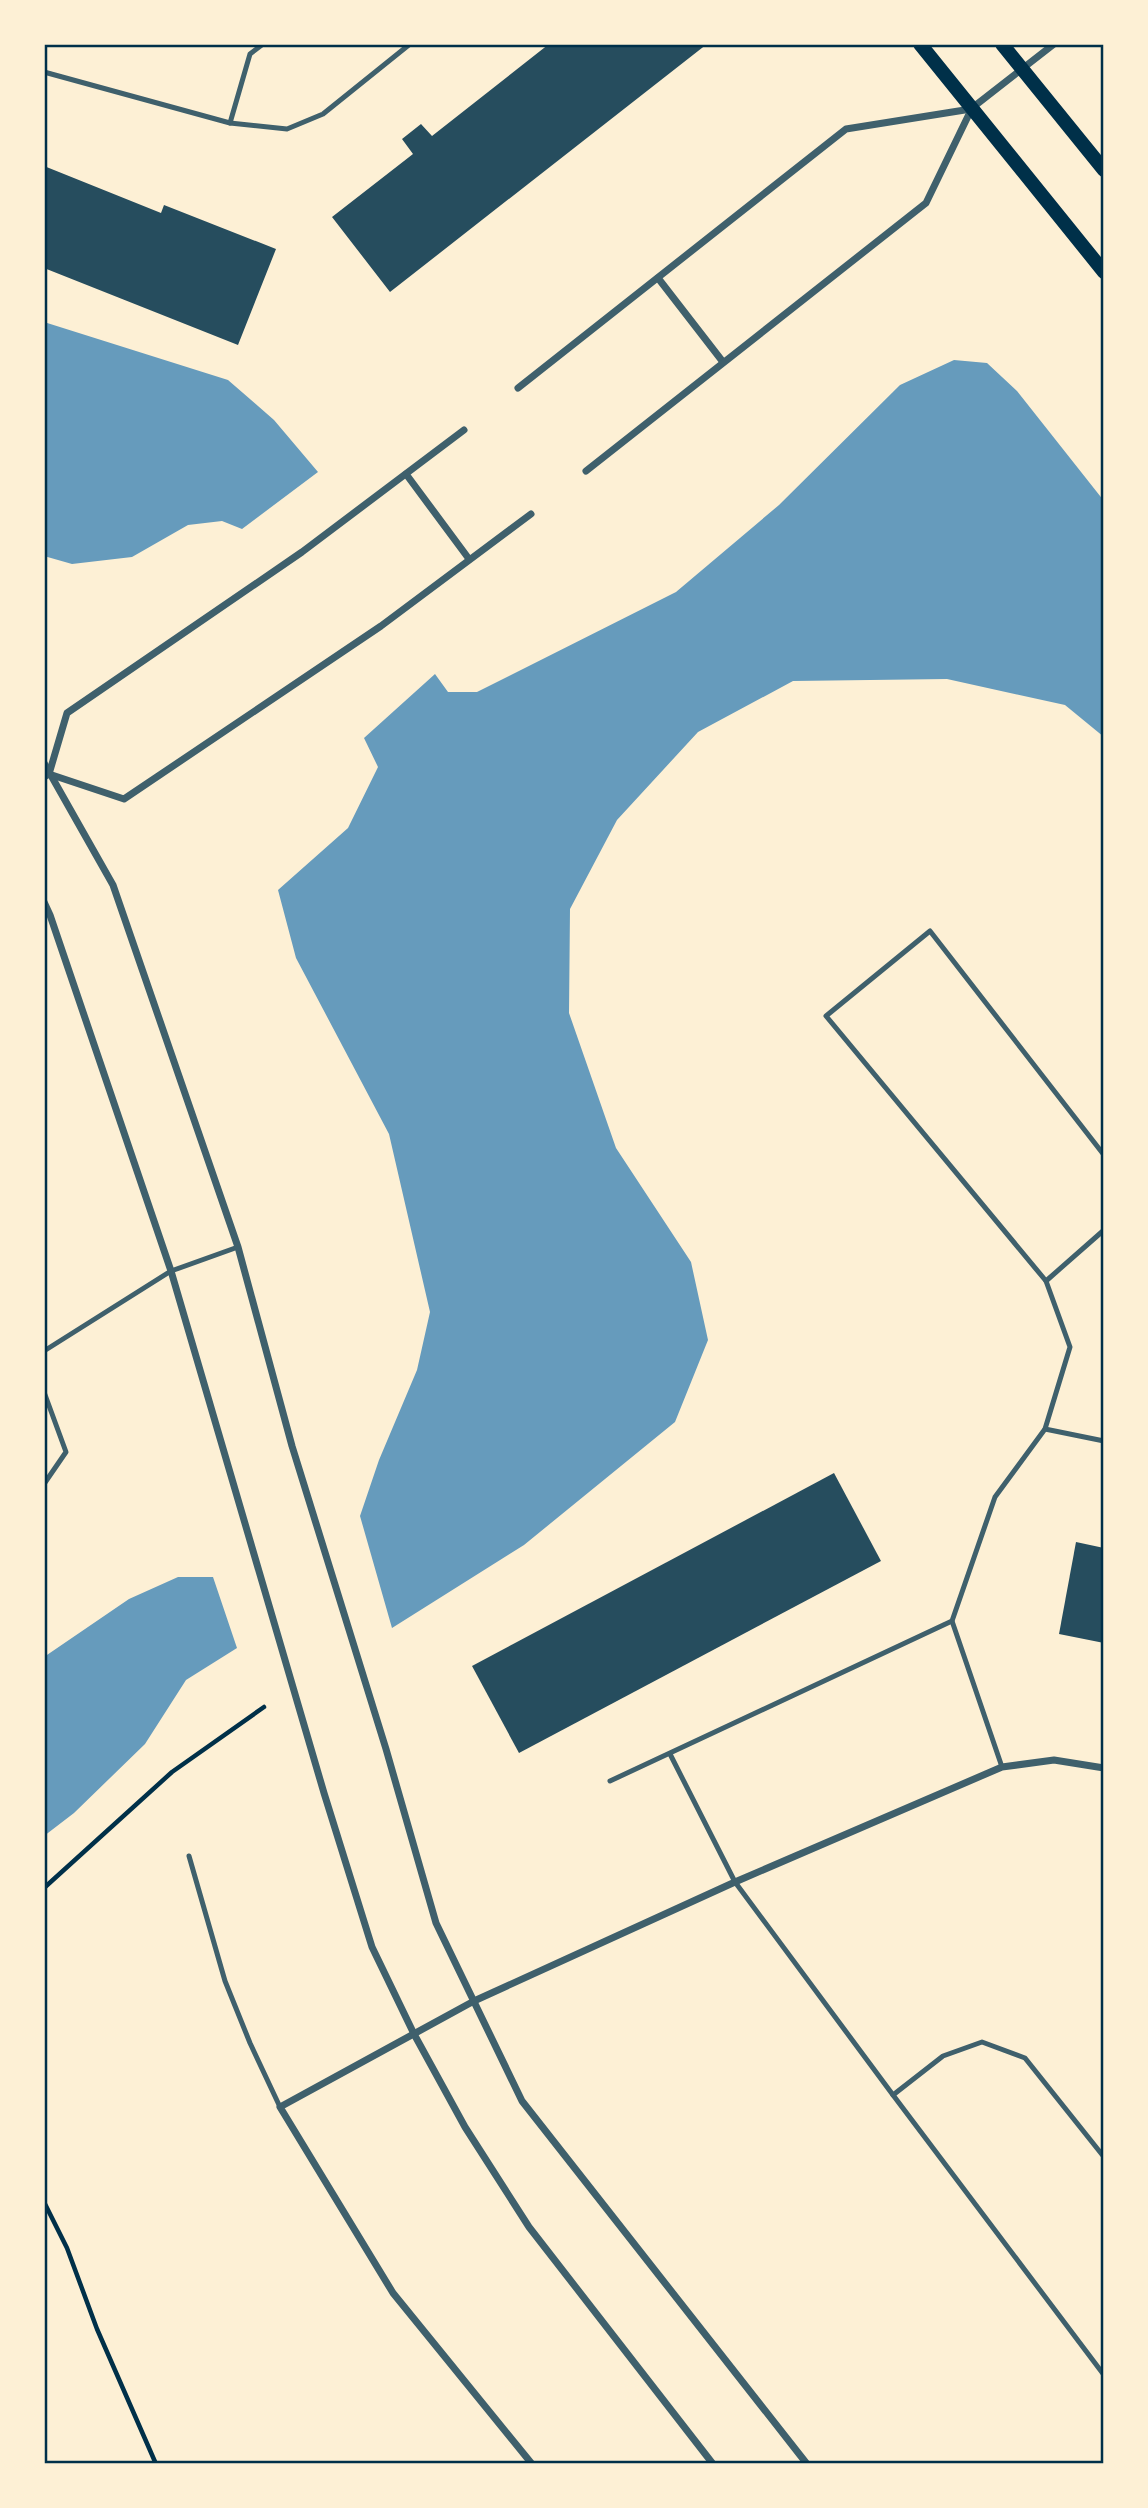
<svg xmlns="http://www.w3.org/2000/svg" width="1148" height="2508" viewBox="0 0 1148 2508" font-family="'DejaVu Sans',sans-serif">
	<style>
		.water { fill: #669bbc }
		.building { fill: #264d5e }
		.lines { fill: none; stroke-linecap: round; stroke-linejoin: round }
		.path { stroke: #003049; stroke-width: 4.5 }
		.service { stroke: #3f606c; stroke-width: 5 }
		.minor { stroke: #3f606c; stroke-width: 7 }
		.secondary { stroke: #003049; stroke-width: 14 }
		.neatline { fill: none; stroke: #003049; stroke-width: 2.5 }
	</style>
	<rect width="100%" height="100%" fill="#fdf0d5"/>
	<!-- water -->
	<g class="water">
		<path d="M44,322L228,380L274,420L318,472L242,529L222,521L188,525L132,557L72,564L44,556Z"/>
		<path d="M954,360L987,363L1017,391L1104,501V737L1065,705L947,679L793,681L698,732L617,820L570,909L569,1013L616,1148L691,1262L708,1340L675,1422L524,1545L392,1628L360,1516L379,1460L417,1370L430,1312L389,1134L296,958L278,890L348,828L378,767L364,738L435,674L448,692H477L676,592L779,505L900,385Z"/>
		<path d="M178,1577H213L237,1648L186,1680L145,1744L74,1813L44,1836V1657L129,1599Z"/>
	</g>
	<!-- building -->
	<g class="building">
		<path d="M549,44H707L390,292L332,217L413,154L402,139L421,124L432,136Z"/>
		<path d="M44,166L161,213L164,205L276,249L238,345L44,268Z"/>
		<path d="M834,1473L881,1561L519,1753L472,1666Z"/>
		<path d="M1076,1542L1104,1548V1643L1059,1634Z"/>
	</g>
	<g class="lines">
		<!-- path -->
		<g class="path">
			<path d="M44,1888L172,1772L264,1707"/>
			<path d="M44,2202L67,2248L97,2329L156,2464"/>
		</g>
		<!-- service -->
		<g class="service">
			<path d="M44,72L230,123L287,129L323,114L410,44"/>
			<path d="M230,123L250,54L263,44"/>
			<path d="M1046,1281L1104,1230"/>
			<path d="M44,1351L171,1271L238,1247"/>
			<path d="M44,1392L66,1452L44,1484"/>
			<path d="M1045,1429L1104,1441"/>
			<path d="M952,1621L1002,1767"/>
			<path d="M670,1754L735,1882L893,2095L1104,2375"/>
			<path d="M610,1781L952,1621L995,1497L1045,1429L1070,1347L1046,1281L826,1016L930,931L1104,1155"/>
			<path d="M189,1856L225,1981L250,2043L280,2107"/>
			<path d="M893,2095L943,2056L982,2042L1025,2058L1104,2157"/>
		</g>
		<!-- minor -->
		<g class="minor">
			<path d="M658,278L723,362"/>
			<path d="M518,388L846,129L971,109"/>
			<path d="M586,471L926,203L972,108L1054,44"/>
			<path d="M406,474L469,559"/>
			<path d="M44,763L113,885L238,1247L292,1446L386,1749L436,1923L522,2101L807,2464"/>
			<path d="M49,774L124,799L381,626L531,514"/>
			<path d="M44,777L49,774L67,713L302,552L464,430"/>
			<path d="M44,902L50,915L171,1271L324,1793L372,1947L414,2034L465,2127L529,2227L713,2464"/>
			<path d="M532,2464L393,2293L280,2107L474,2001L735,1882L1002,1767L1054,1760L1104,1768"/>
		</g>
		<!-- secondary -->
		<g class="secondary">
			<path d="M920,44L1104,272"/>
			<path d="M1002,44L1104,170"/>
		</g>
	</g>
	<!-- border -->
	<rect width="1148" height="2508" fill="none" stroke="#fdf0d5" stroke-width="91"/>
	<rect x="46" y="46" width="1056" height="2416" class="neatline"/>
</svg>
